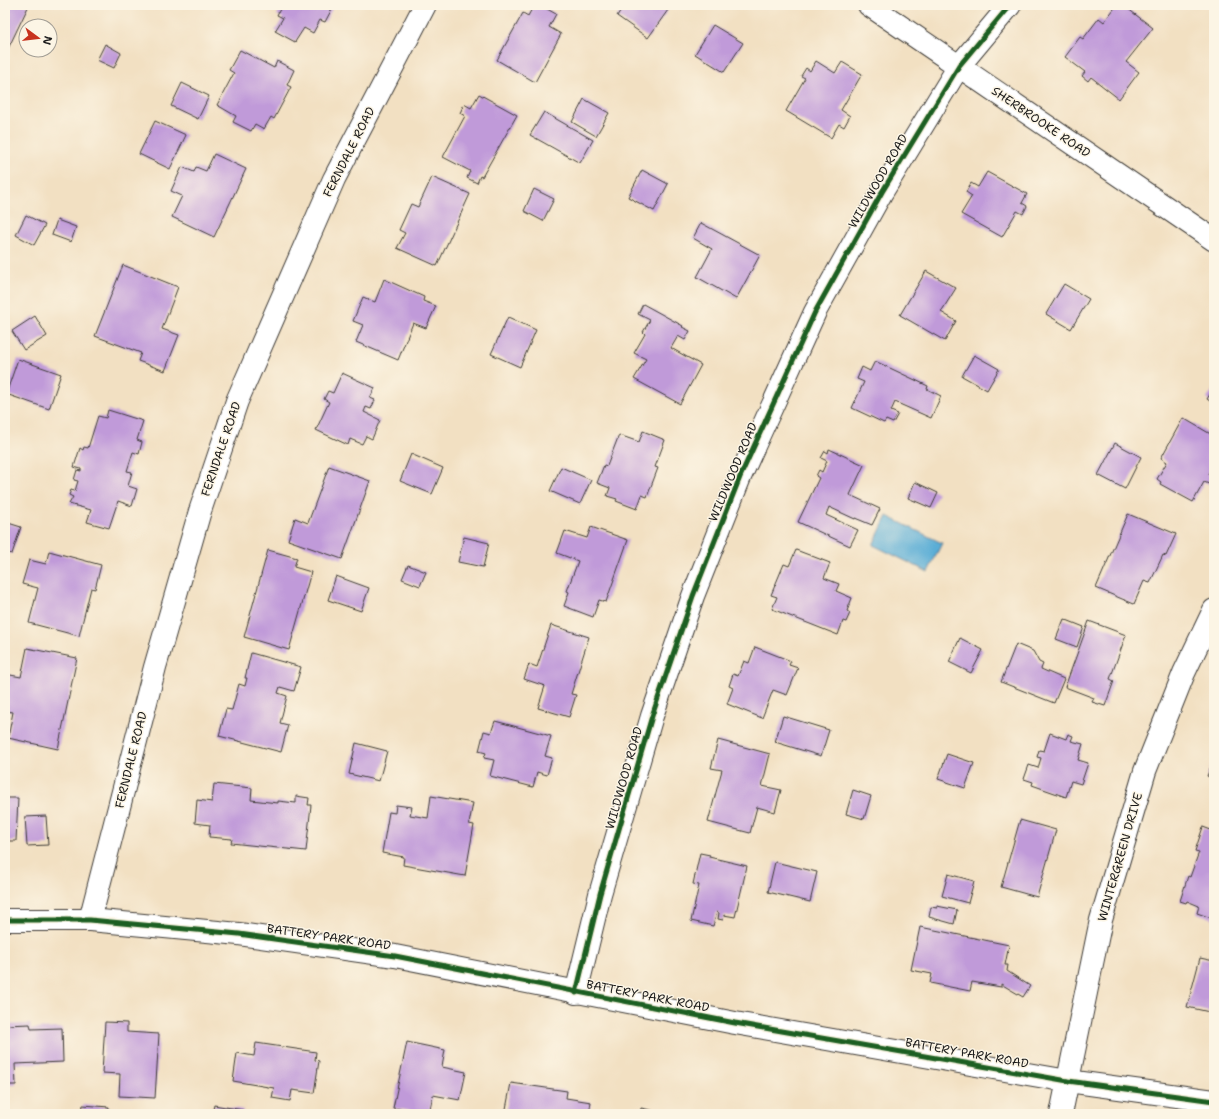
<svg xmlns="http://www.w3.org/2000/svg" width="1219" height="1119" viewBox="0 0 1219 1119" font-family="'Shantell Sans',sans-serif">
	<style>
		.water { fill: #5aadd6; stroke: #3b6479 }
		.building { fill: #c09ad9 }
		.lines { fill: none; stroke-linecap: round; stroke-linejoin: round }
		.street-casing { stroke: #3c3935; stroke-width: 24 }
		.street { stroke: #fff; stroke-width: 22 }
		.cycleway-casing { stroke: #fcf5e5; stroke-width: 8 }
		.cycleway { stroke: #1b5e20; stroke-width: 5 }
		.labels { text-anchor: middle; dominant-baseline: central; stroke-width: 3; stroke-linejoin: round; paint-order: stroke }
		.street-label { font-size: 12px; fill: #1c1c1c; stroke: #fcf5e5 }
	</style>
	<rect width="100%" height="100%" fill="#fcf5e5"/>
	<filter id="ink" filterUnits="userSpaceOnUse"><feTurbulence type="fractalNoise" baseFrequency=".025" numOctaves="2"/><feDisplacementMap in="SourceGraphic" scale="8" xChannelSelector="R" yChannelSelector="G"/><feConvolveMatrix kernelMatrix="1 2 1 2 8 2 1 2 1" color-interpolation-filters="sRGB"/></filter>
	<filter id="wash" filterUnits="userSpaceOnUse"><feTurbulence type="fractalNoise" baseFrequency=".012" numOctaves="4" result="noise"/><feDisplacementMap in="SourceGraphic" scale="16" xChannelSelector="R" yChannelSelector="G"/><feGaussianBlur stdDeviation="0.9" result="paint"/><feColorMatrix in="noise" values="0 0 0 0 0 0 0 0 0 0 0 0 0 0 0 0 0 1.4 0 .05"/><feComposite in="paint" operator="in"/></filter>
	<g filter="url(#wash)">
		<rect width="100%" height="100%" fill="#f2e0c2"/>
		<!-- water -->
		<path class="water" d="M887,516L942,543L928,572L873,545Z"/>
		<g id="blocks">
			<!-- building -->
			<g class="building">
				<path d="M5,5H29L5,55Z"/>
				<path d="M282,5H334L325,22L320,20L313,33L304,28L295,42L275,31L283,18L277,15Z"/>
				<path d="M534,5H540L556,14L549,27L561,34L535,82L497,60L523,13L528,16Z"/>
				<path d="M624,5H661L668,10L648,38L617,16Z"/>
				<path d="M1117,5H1123L1153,28L1126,62L1139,72L1119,99L1091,77L1088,81L1082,76L1085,72L1065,57L1080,37L1083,39L1099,18L1104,22Z"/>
				<path d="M713,25L743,43L724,72L695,54Z"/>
				<path d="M105,44L121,53L114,68L97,60Z"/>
				<path d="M240,50L274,68L277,61L294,70L287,85L291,87L274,119L271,117L264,129L255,124L251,131L233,122L236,116L217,105L234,73L229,70Z"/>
				<path d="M816,61L835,73L842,62L862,74L841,110L850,116L844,127L839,124L831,138L786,111L805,78L801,76L806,68L810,71Z"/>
				<path d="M182,83L209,96L198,119L171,106Z"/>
				<path d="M479,94L517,115L482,177L480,176L477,183L467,178L470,171L443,157L465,116L460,113L464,104L471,108Z"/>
				<path d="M584,99L609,113L596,136L572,122Z"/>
				<path d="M544,112L593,140L580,163L530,135Z"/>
				<path d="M155,121L186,135L170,169L139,154Z"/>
				<path d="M214,154L246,169L214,237L172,217L182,196L171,191L182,167L194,172L196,167L206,171Z"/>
				<path d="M642,170L668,184L654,211L628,197Z"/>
				<path d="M987,172L1027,194L1022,203L1027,206L1023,214L1017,211L1002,237L961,214L972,196L966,192L971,183L978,187Z"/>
				<path d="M432,177L470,194L437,266L397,248L405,233L399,230L411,204L418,207Z"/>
				<path d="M534,189L554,199L543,221L524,211Z"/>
				<path d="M26,215L45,225L34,245L16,235Z"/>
				<path d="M57,220L76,227L71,242L52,235Z"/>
				<path d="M701,223L760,255L736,299L697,277L712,249L693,238Z"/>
				<path d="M123,265L178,287L162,329L179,335L165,371L138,361L141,353L95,336Z"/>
				<path d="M926,271L956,288L941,312L956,321L945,341L900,315Z"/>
				<path d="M384,279L424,297L423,301L436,306L426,328L413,323L398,360L356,342L363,325L353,321L363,297L375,302Z"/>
				<path d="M1064,284L1089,299L1071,329L1046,314Z"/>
				<path d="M643,304L683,326L682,327L690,331L685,340L678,336L671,348L701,365L680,404L634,379L646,359L634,353L645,334L643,332L650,320L638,314Z"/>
				<path d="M35,316L47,336L24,350L12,331Z"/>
				<path d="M508,317L536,330L520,367L491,354Z"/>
				<path d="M974,355L999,369L987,390L962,376Z"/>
				<path d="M18,359L61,374L49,409L6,394Z"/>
				<path d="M875,361L928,386L927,389L941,396L931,418L895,402L891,411L898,414L893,423L886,420L884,423L852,408L864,382L857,379L862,367L870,371Z"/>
				<path d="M342,373L375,388L370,398L375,400L371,409L366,407L364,412L380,420L372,439L366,436L362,444L350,439L348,445L316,430L329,402L324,399L328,391L333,393Z"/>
				<path d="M1214,388V404L1207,399Z"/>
				<path d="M108,410L143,421L137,440L142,442L139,454L133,452L127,471L132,472L128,486L137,489L132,506L118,501L109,528L87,522L91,510L69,504L73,497L69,495L71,490L75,491L78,481L74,480L77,470L81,471V469L74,467L80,448L83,450L84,447L88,448L98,416L106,418Z"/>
				<path d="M1183,418L1214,436V463L1208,474L1213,476L1209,484L1204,482L1193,502L1160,484L1161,482L1157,479L1167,462L1161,458Z"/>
				<path d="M643,431L665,440L655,467L658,468L647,497L642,495L637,509L616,501L617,499L607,496L610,488L597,483L604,465L607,466L619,435L639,442Z"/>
				<path d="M1115,443L1141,457L1125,489L1098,475Z"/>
				<path d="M829,449L864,465L850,495L880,509L872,525L855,518V519L829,507L826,515L858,530L850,546L798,522L819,478L816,476L819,470L822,472L827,461L821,458L825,451L828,453Z"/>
				<path d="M411,454L443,468L432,494L400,481Z"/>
				<path d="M329,466L370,481L342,559L288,540L295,518L308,523Z"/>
				<path d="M561,467L591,480L580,504L550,491Z"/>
				<path d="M915,482L938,493L931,508L908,498Z"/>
				<path d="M1128,514L1176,534L1166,556L1163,555L1150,583L1144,581L1134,604L1096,588Z"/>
				<path d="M5,522L21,527L12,554L5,552Z"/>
				<path d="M591,527L628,540L606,602L599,600L593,617L564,606L569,592L567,591L578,561L557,553L565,531L587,538Z"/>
				<path d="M464,537L489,543L483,567L458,562Z"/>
				<path d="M268,550L297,558L294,567L311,572L289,650L244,637Z"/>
				<path d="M796,550L830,563L824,578L839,584L836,591L852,598L847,611L850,613L846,622L843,621L838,635L772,609L777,597L771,595L784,564L789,566Z"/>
				<path d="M49,551L101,565L95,589L91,588L79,636L29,623L38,588L22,584L29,560L46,564Z"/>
				<path d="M408,565L426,572L420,586L402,579Z"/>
				<path d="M336,576L369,588L361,611L328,600Z"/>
				<path d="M1064,619L1084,627L1077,647L1056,639Z"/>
				<path d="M1089,621L1126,635L1110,679L1114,681L1105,706L1092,702L1094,698L1065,687Z"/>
				<path d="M551,625L589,637L571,694L576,695L569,717L538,708L545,686L524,679L529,664L537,667Z"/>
				<path d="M960,638L983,650L971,673L949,662Z"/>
				<path d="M1016,644L1033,651L1039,662L1043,664L1041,669L1064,679L1054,703L1001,682Z"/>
				<path d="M755,647L791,661L789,665L798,668L787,695L773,690L762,718L727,704L733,688L729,686L733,674L738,676L744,661L749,663Z"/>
				<path d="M27,648L77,658L58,749L8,738L13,712L5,711V674L21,677Z"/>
				<path d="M251,653L301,667L294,691L280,687L278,693L287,696L280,723L288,725L281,752L219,736L226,709L232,710L239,684L245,686L247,678H245Z"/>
				<path d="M783,716L829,730L821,756L775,742Z"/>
				<path d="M495,721L551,736L545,756L552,758L547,775L537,772L533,787L490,776L494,760L484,758L486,753L479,751L484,731L491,733Z"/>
				<path d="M1050,733L1066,739L1068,734L1073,736L1071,741L1083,744L1078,760L1088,763L1081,784L1071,781L1066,797L1032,785L1033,782L1024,779L1029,765L1038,768L1041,758L1037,757L1039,750L1044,751Z"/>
				<path d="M718,740L770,754L762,786L781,790L775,812L757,807L750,833L708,822L722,770L711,768Z"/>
				<path d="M356,743L387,751L379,781L349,774Z"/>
				<path d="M947,754L974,763L965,788L938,779Z"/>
				<path d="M1214,759V779L1207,776Z"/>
				<path d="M214,784L252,788L251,800L278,803V801L296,803V796L309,798L308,805H311L306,851L231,843L232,839L209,837L210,825L195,823L197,800L212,802Z"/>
				<path d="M853,790L871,796L864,819L846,814Z"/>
				<path d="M431,796L473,803L469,824L474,825L465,876L403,865L404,857L382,853L389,812L395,813L396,805L412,807L410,815L428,818Z"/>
				<path d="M5,798H18L16,841H5Z"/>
				<path d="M46,816L48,845L27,846L25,817Z"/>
				<path d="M1020,820L1056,830L1037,897L1001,887Z"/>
				<path d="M1203,827L1211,830V832L1214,833V919L1197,913L1199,906L1187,901L1186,903L1180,901L1188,876L1190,877L1199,852L1195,851Z"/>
				<path d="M700,853L710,855L709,857L747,866L735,917L724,915L723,920L718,919L719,913L717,912L713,926L691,921L699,885L693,884Z"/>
				<path d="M775,862L817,872L810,902L768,892Z"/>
				<path d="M948,874L974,881L968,903L942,896Z"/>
				<path d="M937,906L957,910L954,924L929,917L931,907L937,908Z"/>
				<path d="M920,927L1009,945L1005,965H1008L1007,971L1030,986L1023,997L1001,984V987L972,982L970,991L930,983L932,974L911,970Z"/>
				<path d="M1200,958L1214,961V1013L1187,1007Z"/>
				<path d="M105,1022L127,1023V1032L159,1034L155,1098L119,1096L120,1074L102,1073Z"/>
				<path d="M30,1024L31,1029L62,1028L63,1062L15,1064L16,1085H5V1025Z"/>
				<path d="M407,1042L445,1050L442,1067L466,1072L460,1100L433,1095L429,1114L393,1108Z"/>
				<path d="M256,1043L316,1052L315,1060L319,1061L314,1093L292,1090L290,1101L272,1098L274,1088L233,1081L237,1053L254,1056Z"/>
				<path d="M511,1083L567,1091L566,1098L591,1102L589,1114H505Z"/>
				<path d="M83,1105L109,1107L108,1114H81Z"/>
				<path d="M214,1105L243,1110L242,1114H212Z"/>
				<path d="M641,1108L665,1113V1114H640Z"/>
			</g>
		</g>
	</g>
	<g filter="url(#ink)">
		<use href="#blocks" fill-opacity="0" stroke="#3c3935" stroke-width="1"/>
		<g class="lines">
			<!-- street casing -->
			<g class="street-casing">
				<g id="street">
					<path d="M869,5L1214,240"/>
					<path d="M5,920H90L239,934L395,956L735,1023L1068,1081L1214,1101"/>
					<path d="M90,920L155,667L200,511L237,401L334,179L425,5"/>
					<path d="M576,993L600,894L652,716L693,596L740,477L815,312L882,192L959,66L1010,5"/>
					<path d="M1061,1114L1101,920L1145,771L1184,673L1214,610"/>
				</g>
			</g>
			<!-- street -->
			<use href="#street" class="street"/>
			<!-- cycleway casing -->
			<g class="cycleway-casing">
				<g id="cycleway">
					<path d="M5,920H90L239,934L395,956L735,1023L1068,1081L1214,1101"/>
					<path d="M576,993L600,894L652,716L693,596L740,477L815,312L882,192L959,66L1010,5"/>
				</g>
			</g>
			<!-- cycleway -->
			<use href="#cycleway" class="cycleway"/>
		</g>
	</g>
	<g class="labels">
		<!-- street labels -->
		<g class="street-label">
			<text transform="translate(1041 122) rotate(34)">SHERBROOKE ROAD</text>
			<text transform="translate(349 152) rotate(-63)">FERNDALE ROAD</text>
			<text transform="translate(878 181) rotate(-60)">WILDWOOD ROAD</text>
			<text transform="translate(221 449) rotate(-71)">FERNDALE ROAD</text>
			<text transform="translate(733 472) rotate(-67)">WILDWOOD ROAD</text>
			<text transform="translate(131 760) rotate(-76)">FERNDALE ROAD</text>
			<text transform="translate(624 778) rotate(-74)">WILDWOOD ROAD</text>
			<text transform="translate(1120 857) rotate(-74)">WINTERGREEN DRIVE</text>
			<text transform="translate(329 937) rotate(8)">BATTERY PARK ROAD</text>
			<text transform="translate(648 996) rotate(11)">BATTERY PARK ROAD</text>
			<text transform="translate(967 1053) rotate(10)">BATTERY PARK ROAD</text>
		</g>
	</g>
	<!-- margin -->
	<rect width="1219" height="1119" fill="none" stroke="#fcf5e5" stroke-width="20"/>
	<!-- north arrow -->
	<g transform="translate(38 38) rotate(105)"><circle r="19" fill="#fcf5e5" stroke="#a29e95"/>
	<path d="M0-3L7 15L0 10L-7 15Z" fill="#c8321e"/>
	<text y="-6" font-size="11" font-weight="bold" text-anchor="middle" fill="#1c1c1c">N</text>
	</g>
</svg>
